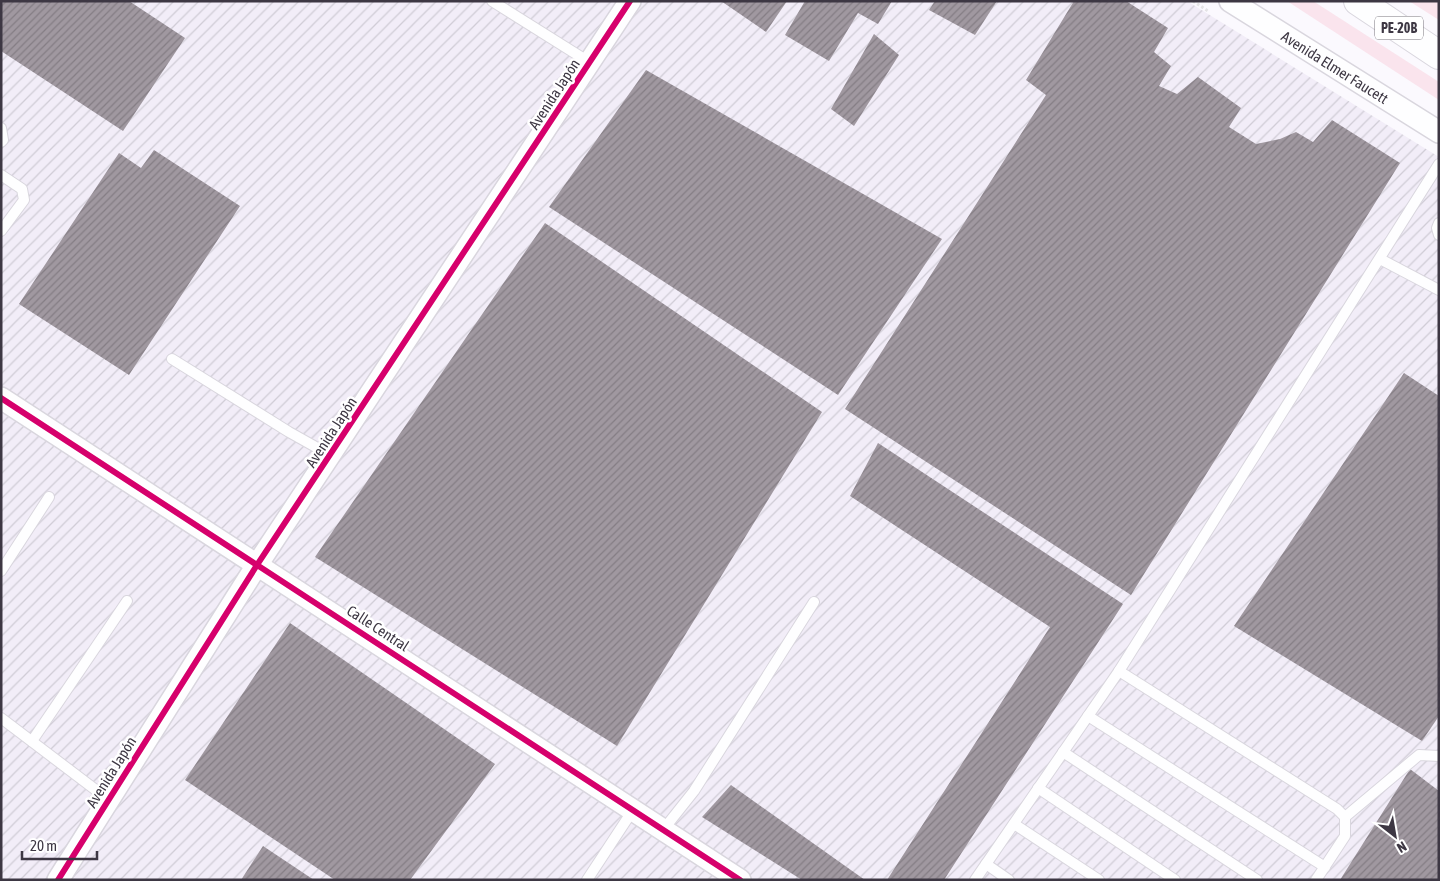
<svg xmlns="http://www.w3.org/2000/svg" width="1440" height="881" viewBox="0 0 1440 881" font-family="'Asap Condensed',sans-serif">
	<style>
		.industrial { fill: url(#industrial-furrows) }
		.green { fill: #fae4ed }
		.building { fill: url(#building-hatch) }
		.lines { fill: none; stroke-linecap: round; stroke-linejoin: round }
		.service-casing { stroke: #d9d6de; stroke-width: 12 }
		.minor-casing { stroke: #d9d6de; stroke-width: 24 }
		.trunk-casing { stroke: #d9d6de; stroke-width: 30 }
		.path { stroke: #e4e3e5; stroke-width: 3; stroke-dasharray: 2.5 2.5; stroke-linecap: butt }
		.service { stroke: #fefeff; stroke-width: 10 }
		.minor { stroke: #fefeff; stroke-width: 21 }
		.trunk { stroke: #fefeff; stroke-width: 28 }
		.cycleway-casing { stroke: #fff; stroke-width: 9 }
		.cycleway { stroke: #d6006c; stroke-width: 6 }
		.labels { text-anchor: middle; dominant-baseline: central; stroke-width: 5; stroke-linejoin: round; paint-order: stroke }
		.shield { fill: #fff; stroke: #77737b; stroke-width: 1 }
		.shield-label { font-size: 14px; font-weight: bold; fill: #3d3743 }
		.street-label { font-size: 15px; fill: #3d3743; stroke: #fff }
	</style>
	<defs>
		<pattern id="industrial-furrows" width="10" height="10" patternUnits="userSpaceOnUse" patternTransform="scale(1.25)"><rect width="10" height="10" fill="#f2edf8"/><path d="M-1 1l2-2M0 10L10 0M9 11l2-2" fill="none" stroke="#d0ccd6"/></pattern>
		<pattern id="building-hatch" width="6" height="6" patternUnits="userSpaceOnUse" patternTransform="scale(1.25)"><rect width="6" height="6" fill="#a098a0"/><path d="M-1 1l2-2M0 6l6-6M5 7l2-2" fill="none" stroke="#847d84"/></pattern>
	</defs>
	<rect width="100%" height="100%" fill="#fbf9fe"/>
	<!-- industrial -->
	<path class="industrial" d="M1,1H1187L1439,157V880H1Z"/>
	<!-- green -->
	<g class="green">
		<path d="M1287,1H1313L1439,82V100Z"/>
		<path d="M1409,1H1438L1439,20Z"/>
	</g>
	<!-- building -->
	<g class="building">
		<path d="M1,1H129L185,38L123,131L1,51Z"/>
		<path d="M721,1H787L766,32Z"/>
		<path d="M805,1H892L878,24L858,13L829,61L785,35Z"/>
		<path d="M935,1H997L975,35L929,10Z"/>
		<path d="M1074,1H1126L1168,28L1154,52L1171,66L1159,86L1177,94L1198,77L1241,108L1229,127L1256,144L1280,139L1296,132L1313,142L1332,120L1400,163L1131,595L845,409L1046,95L1026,80Z"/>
		<path d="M874,34L899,55L854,126L831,109Z"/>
		<path d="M646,70L942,239L838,395L549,207Z"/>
		<path d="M154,150L240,206L129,375L19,304L119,153L141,168Z"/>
		<path d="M545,223L822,412L617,746L315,557Z"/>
		<path d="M1404,373L1439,396V716L1422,741L1234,626Z"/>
		<path d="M878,443L1123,604L944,880H887L1050,627L850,496Z"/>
		<path d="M290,623L495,764L410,880H335L185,780Z"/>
		<path d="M1410,769L1439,791V880H1340Z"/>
		<path d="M731,785L865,880H802L702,817Z"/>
		<path d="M263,846L314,880H241Z"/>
	</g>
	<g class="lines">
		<!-- service casing -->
		<g class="service-casing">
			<g id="service">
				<path d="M492,1L589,62"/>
				<path d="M1,128L3,140L1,142"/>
				<path d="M1,175L22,189L24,200L1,231"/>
				<path d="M1439,223L1437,228L1439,235"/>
				<path d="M1380,259L1439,290"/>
				<path d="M172,359L289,432L330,455"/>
				<path d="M1,571L49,497"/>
				<path d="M1119,671L1337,809L1345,817V836L1316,880"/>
				<path d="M1088,716L1325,867"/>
				<path d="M1,718L109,800"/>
				<path d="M32,741L127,601"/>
				<path d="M1063,752L1257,880"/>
				<path d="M1038,788L1175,880"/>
				<path d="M1345,817L1419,755L1439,756"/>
				<path d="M1014,824L1099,880"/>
				<path d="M663,830L694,791L814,602"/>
				<path d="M986,864L1009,880"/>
				<path d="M587,880L633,810"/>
				<path d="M975,880L1119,671L1439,164"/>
			</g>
		</g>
		<!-- minor casing -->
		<g class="minor-casing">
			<g id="minor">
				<path id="s1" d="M1230,1L1439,132"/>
				<path d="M1,398L740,880"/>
				<path d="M58,880L257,565L630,1"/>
			</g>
		</g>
		<!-- trunk casing -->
		<g class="trunk-casing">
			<path id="trunk" d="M1358,1L1439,55"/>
		</g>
		<!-- path -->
		<path class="path" d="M1193,1L1208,11"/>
		<!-- service -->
		<use href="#service" class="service"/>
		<!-- minor -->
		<use href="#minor" class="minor"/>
		<!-- trunk -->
		<use href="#trunk" class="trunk"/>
		<!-- cycleway casing -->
		<g class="cycleway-casing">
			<g id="cycleway">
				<path d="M1,398L740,880"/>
				<path d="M58,880L257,565L630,1"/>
			</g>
		</g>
		<!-- cycleway -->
		<use href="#cycleway" class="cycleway"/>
	</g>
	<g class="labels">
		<!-- shield labels -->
		<rect class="shield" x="1375" y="16.5" width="48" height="23" rx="4"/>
		<g class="shield-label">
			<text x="1399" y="28">PE-20B</text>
		</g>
		<!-- street labels -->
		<g class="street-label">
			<text stroke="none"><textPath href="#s1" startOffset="124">Avenida Elmer Faucett</textPath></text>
			<text transform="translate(554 94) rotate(-57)">Avenida Japón</text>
			<text transform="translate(331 432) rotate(-57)">Avenida Japón</text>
			<text transform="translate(378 628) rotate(33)">Calle Central</text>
			<text transform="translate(111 772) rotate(-58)">Avenida Japón</text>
		</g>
	</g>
	<!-- border -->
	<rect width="1440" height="881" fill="none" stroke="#3d3743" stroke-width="5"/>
	<!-- north arrow -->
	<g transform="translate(1395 836) rotate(149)" stroke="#ffffff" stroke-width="4" paint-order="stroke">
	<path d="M0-4L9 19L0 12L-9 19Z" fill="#3d3743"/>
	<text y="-8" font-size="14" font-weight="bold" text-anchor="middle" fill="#3d3743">N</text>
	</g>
	<!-- scale -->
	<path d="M22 851v8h75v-8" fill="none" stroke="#3d3743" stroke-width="2.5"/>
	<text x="30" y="851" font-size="15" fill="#3d3743" stroke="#ffffff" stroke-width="4" paint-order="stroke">20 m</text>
</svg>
